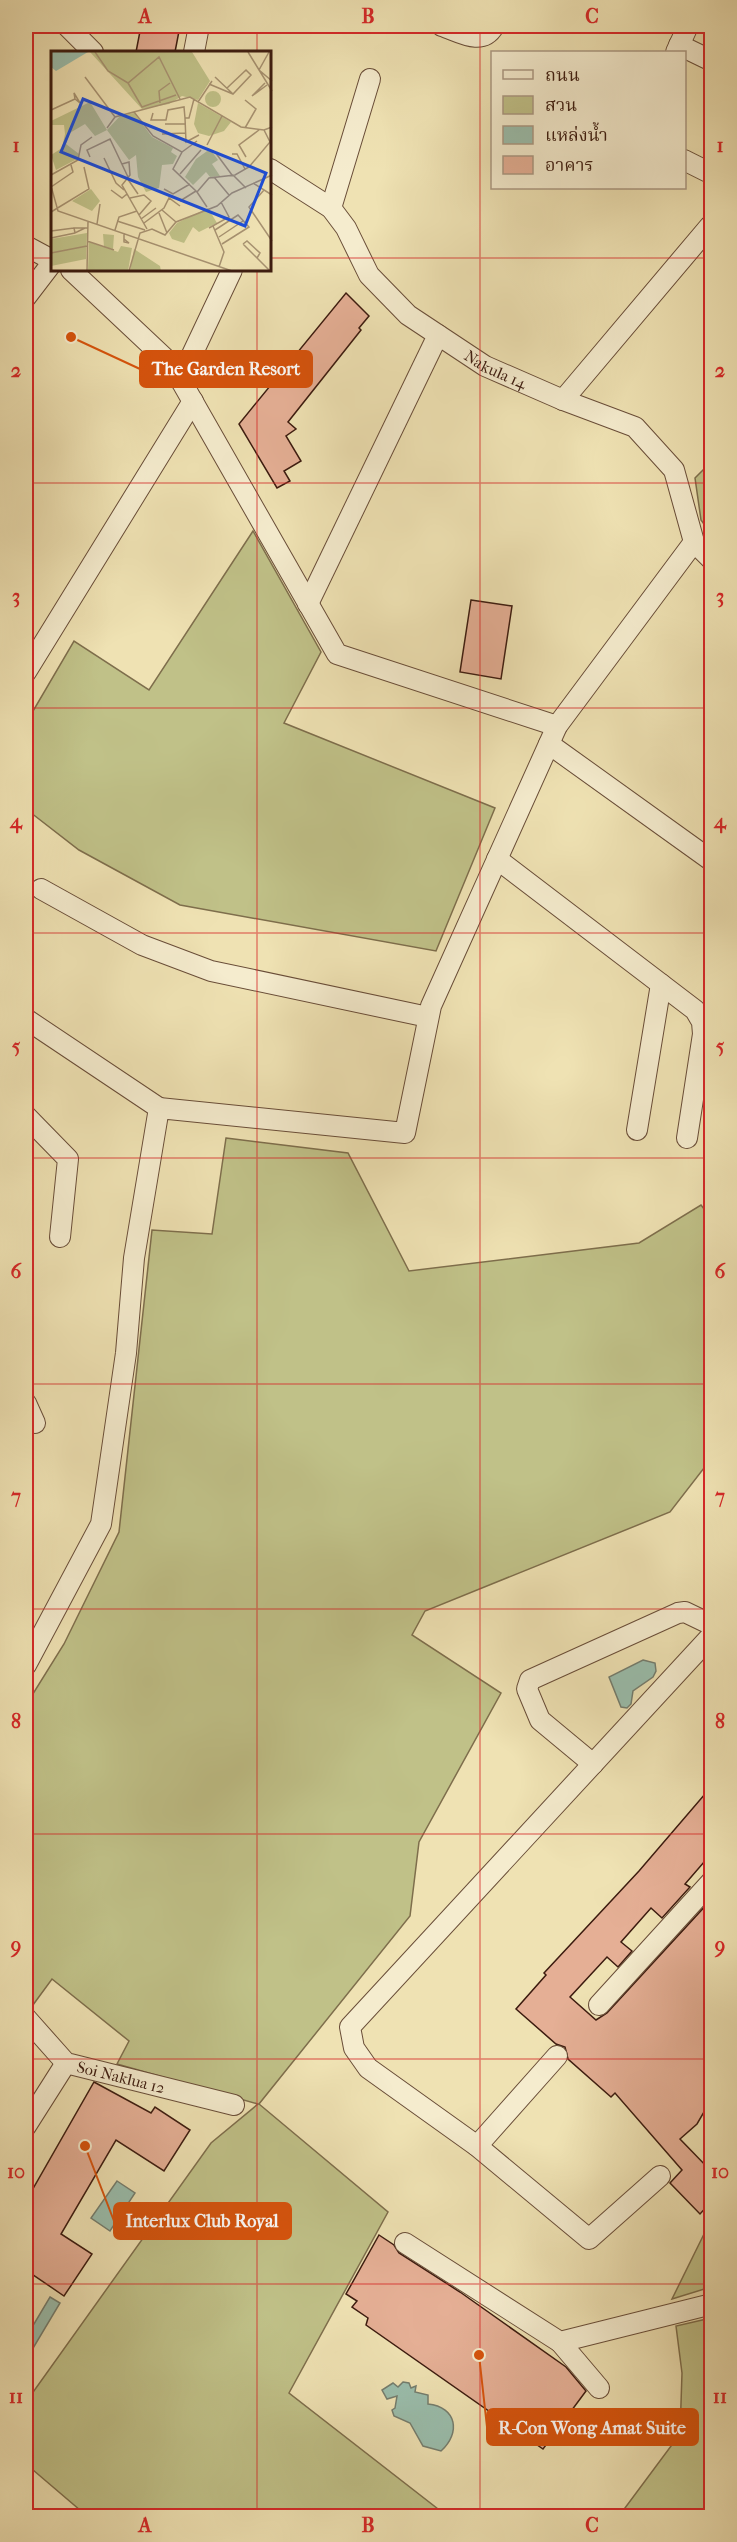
<svg xmlns="http://www.w3.org/2000/svg" width="737" height="2542" viewBox="0 0 737 2542" font-family="'IM FELL French Canon','Noto Serif Thai',serif">
	<style>
		.green { fill: #c0c188; stroke: #7e6e4c; stroke-width: 1.5 }
		.water { fill: #9abead; stroke: #747d6e; stroke-width: 1.5 }
		.building { fill: #e5af95; stroke: #3c1b0f; stroke-width: 1.5 }
		.lines { fill: none; stroke-linecap: round; stroke-linejoin: round }
		.minor-casing { stroke: #694d38; stroke-width: 22 }
		.minor { stroke: #f5ecce; stroke-width: 20 }
		.grid { fill: none; stroke: #d62828; stroke-width: 1.5; stroke-opacity: 0.55 }
		.labels { text-anchor: middle; dominant-baseline: central; stroke-width: 5; stroke-linejoin: round; paint-order: stroke }
		.street-label { font-size: 16px; fill: #3c1b0f; stroke: #f5ecce }
		.inset-road { fill: none; stroke: #a79271; stroke-width: 1.5 }
		.view { fill: #1d4ed8; fill-opacity: 0.15; stroke: #1d4ed8; stroke-width: 3 }
		.inset-edge { fill: none; stroke: #3c1b0f; stroke-width: 3 }
		.leader { fill: none; stroke: #d7530c; stroke-width: 2 }
		.callout-dot { fill: #d7530c; stroke: #f5ecce; stroke-width: 2 }
		.callout { fill: #d7530c; stroke: #d7530c; stroke-width: 2 }
		.callout-label { font-size: 18px; text-anchor: middle; font-weight: bold; fill: #fff }
		.neatline { fill: none; stroke: #d62828; stroke-width: 2 }
		.grid-label { font-size: 20px; text-anchor: middle; font-weight: bold; fill: #d62828 }
	</style>
	<rect width="100%" height="100%" fill="#efe2b3"/>
	<filter id="stains"><feTurbulence type="fractalNoise" baseFrequency=".00333" numOctaves="4"/><feColorMatrix values="0 0 0 0 .2 0 0 0 0 .09 0 0 0 0 .02 0 0 0 .5 -.17"/></filter>
	<radialGradient id="worn" r=".72"><stop offset=".6" stop-color="#630" stop-opacity="0"/><stop offset="1" stop-color="#630" stop-opacity=".3"/></radialGradient>
	<!-- green -->
	<g class="green">
		<path d="M711,462V534L701,520L695,478Z"/>
		<path d="M253,531L321,652L284,723L495,808L436,951L180,905L79,850L26,809V723L74,641L149,690Z"/>
		<path d="M226,1138L348,1153L409,1271L639,1243L701,1205L711,1218V1459L670,1512L425,1611L412,1635L501,1693L419,1842L410,1916L259,2104L388,2212L289,2393L447,2516H87L26,2464V2402L211,2143L258,2104L117,2064L129,2041L52,1979L30,2009L26,2005V1705L64,1644L119,1532L152,1230L212,1234Z"/>
		<path d="M705,2232L711,2239V2287L672,2299Z"/>
		<path d="M711,2318V2516H619L680,2434L682,2373L676,2326Z"/>
	</g>
	<!-- water -->
	<g class="water">
		<path d="M643,1660L655,1663L656,1671L653,1677L633,1691L631,1704L627,1708L621,1707L609,1677Z"/>
		<path d="M117,2181L135,2193L110,2231L91,2218Z"/>
		<path d="M50,2297L60,2303L26,2360V2331L34,2324Z"/>
		<path d="M403,2382L409,2383L411,2388L416,2386L415,2392L428,2395V2404C457,2407 461,2433 441,2451L423,2446L410,2423L394,2416L392,2410L395,2408L397,2396L387,2399L382,2390L393,2383L398,2387Z"/>
	</g>
	<!-- building -->
	<g class="building">
		<path d="M141,26H180L175,52H136Z"/>
		<path d="M346,293L369,316L359,328L361,330L288,422L296,429L286,436L301,461L284,471L290,481L277,488L239,424Z"/>
		<path d="M471,600L512,606L501,679L460,672Z"/>
		<path d="M711,1787V1854L685,1884L690,1887L662,1918L651,1908L621,1942L632,1951L618,1967L607,1957L570,1997L596,2020L607,2013L709,1902L711,1903V2100L697,2124L680,2139L711,2171V2202L700,2214L670,2183L682,2170L615,2093L611,2097L568,2059L565,2047L556,2044L516,2009L546,1975L544,1973L639,1871Z"/>
		<path d="M94,2082L151,2113L155,2107L190,2130L164,2171L116,2140L61,2234L92,2254L64,2296L26,2270V2201Z"/>
		<path d="M379,2235L394,2245L399,2253L460,2292L566,2367L586,2391L543,2449L366,2325L368,2318L352,2307L357,2301L346,2294Z"/>
	</g>
	<g class="lines">
		<!-- minor casing -->
		<g class="minor-casing">
			<g id="minor">
				<path d="M67,26L93,52"/>
				<path d="M442,26C460,32 482,47 494,26"/>
				<path d="M679,45L712,61"/>
				<path d="M194,52L199,26"/>
				<path d="M676,52L688,26"/>
				<path d="M684,160L712,174"/>
				<path id="s1" d="M270,169L331,208L346,228L369,275L408,315L485,366L563,400L635,427L674,470L694,542L712,560"/>
				<path d="M331,208L370,79"/>
				<path d="M26,246L52,260"/>
				<path d="M71,270L172,365L337,654L557,726"/>
				<path d="M26,297L52,263"/>
				<path d="M180,380L232,270"/>
				<path d="M563,400L709,227L712,228"/>
				<path d="M308,604L438,335"/>
				<path d="M26,672L193,401"/>
				<path d="M549,744L712,861"/>
				<path d="M497,859L695,1010L702,1022L703,1034L687,1138"/>
				<path d="M41,889L142,945L211,971L428,1017"/>
				<path d="M26,1019L159,1108"/>
				<path d="M26,1116L68,1159L60,1237"/>
				<path d="M637,1130L661,984"/>
				<path d="M26,1403L35,1423"/>
				<path d="M26,1665L101,1524L126,1353L134,1258L159,1108L405,1133L431,1006L557,726L694,542"/>
				<path d="M593,1764L540,1720L527,1689L530,1680L678,1613L685,1612L712,1625"/>
				<path d="M599,2005L712,1881"/>
				<path id="s2" d="M26,2018L66,2063L234,2105"/>
				<path d="M26,2126L66,2063"/>
				<path d="M477,2146L557,2056"/>
				<path d="M660,2176L589,2239L477,2146L368,2068L354,2048L350,2027L712,1635"/>
				<path d="M405,2243L560,2342L712,2304"/>
				<path d="M560,2342L599,2388"/>
			</g>
		</g>
		<!-- minor -->
		<use href="#minor" class="minor"/>
	</g>
	<!-- grid -->
	<path class="grid" d="M257,26V52M480,26V2516M26,258H52M270,258H712M257,270V2516M26,483H712M26,708H712M26,933H712M26,1158H712M26,1384H712M26,1609H712M26,1834H712M26,2059H712M26,2284H712"/>
	<g class="labels">
		<!-- street labels -->
		<g class="street-label">
			<text stroke="none"><textPath href="#s1" startOffset="309">Nakula 14</textPath></text>
			<text stroke="none"><textPath href="#s2" startOffset="117">Soi Naklua 12</textPath></text>
		</g>
	</g>
	<!-- overview -->
	<g transform="translate(51 51)">
		<rect width="220" height="220" fill="#efe2b3"/>
		<path d="M39,1H141L159,30L147,49L131,45L118,53L91,58ZM154 48a8 8 0 1 1 16 0a8 8 0 1 1-16 0ZM39,51L56,79L69,65L83,62L101,86L122,97L120,101L126,105L122,113L111,114L108,137L95,141L87,126L85,104L78,109L56,79L44,85L34,73L17,83L15,93L28,103L26,108L5,119L0,104L11,97L14,83L13,74H0V70ZM147,52L180,71L173,80L158,85L147,82L143,73ZM159,98L167,109L161,113L169,125L159,126L155,121L142,134L134,126L145,108ZM40,138L49,150L41,160L21,150ZM157,157L166,172L148,181L142,176L133,192L121,188L118,182L126,172ZM36,182L35,208L0,215V188ZM52,183L63,184L62,198L56,197L67,201L70,195L81,197L77,220H37L38,191L53,196ZM83,198L109,215L110,220H79Z" fill="#c0c188"/>
		<path d="M0,1H37L5,20L0,16Z" fill="#9abead"/>
		<path class="inset-road" d="M44,1L57,20L77,32L108,6L129,48M197,1L221,40M218,1L208,19L221,30M34,26L64,66M164,26L182,43M77,32L91,56L125,44M214,32L201,45L216,34M158,33L182,43L200,24L195,19L176,37M147,51L161,30M109,52L108,40L119,32M0,59L24,48L23,42L29,52L24,48M83,61L102,85L131,101L122,118L146,141L156,156M102,62L100,69H115L117,59L133,56L134,67H138L143,48M134,67L135,91L148,84M114,73H134M56,77L64,66L139,46L190,76L213,79L221,76M194,77L205,58L194,49M111,83L134,82M156,94L171,65M131,101L146,90M164,101L181,124M181,103H186L194,118M39,106L36,99L59,88L77,126M195,106L188,94L208,79M53,107L65,132L73,139M71,113L78,111L79,124L71,134L96,178M129,123L150,99M0,124L27,109L30,94L41,86M182,124L195,137M163,126L178,144M76,127L87,143M202,132L221,144M0,135L7,160L181,220M0,136L22,121L20,114M113,138L122,143L139,133M60,139L71,147L76,143M213,139L198,156L221,190M146,141L158,127L184,124L198,116L219,91L213,79M79,147L93,144L100,150L88,164M129,150L145,140M111,159L125,171M0,161L38,138L33,116M108,162L116,182M90,168L105,157M66,170L94,179M93,172L113,157L118,147L129,155M46,173L49,153M162,175L173,201L168,216M34,177L24,182L23,177H37M158,177L178,166L170,151M64,179L68,166L86,160M164,179L187,164L198,176L171,193M0,180L23,177M73,182V191L78,192L73,188M168,186L192,170M0,187L24,182M36,190L63,199M192,193L219,220M192,193L196,190L209,202L206,207M0,202L36,195M36,220L37,170M78,220L89,182L101,178L114,184L125,171L166,155L181,142L221,124"/>
		<path class="view" d="M32,48L215,122L194,175L10,101Z"/>
		<rect width="220" height="220" class="inset-edge"/>
	</g>
	<!-- callouts -->
	<path class="leader" d="M71 337L140 369M85 2146L114 2221M479 2355L487 2427"/>
	<g class="callout-dot">
		<circle cx="71" cy="337" r="6"/>
		<circle cx="85" cy="2146" r="6"/>
		<circle cx="479" cy="2355" r="6"/>
	</g>
	<g class="callout">
		<rect x="140" y="351" width="172" height="36" rx="6"/>
		<rect x="114" y="2203" width="177" height="36" rx="6"/>
		<rect x="487" y="2409" width="211" height="36" rx="6"/>
	</g>
	<g class="callout-label">
		<text x="226" y="375">The Garden Resort</text>
		<text x="202" y="2227">Interlux Club Royal</text>
		<text x="592" y="2434">R-Con Wong Amat Suite</text>
	</g>
	<!-- margin -->
	<rect width="737" height="2542" fill="none" stroke="#efe2b3" stroke-width="66"/>
	<!-- legend -->
	<rect x="491" y="51" width="195" height="138" fill="#f5ecce" stroke="#ab9882" stroke-width="1.5"/>
	<rect x="503" y="70" width="30" height="9" fill="#f5ecce" stroke="#ab9882" stroke-width="1.5"/>
	<text x="545" y="81" font-size="18" fill="#3c1b0f">ถนน</text>
	<rect x="503" y="96" width="30" height="18" fill="#c0c188" stroke="#ab9882" stroke-width="1.5"/>
	<text x="545" y="111" font-size="18" fill="#3c1b0f">สวน</text>
	<rect x="503" y="126" width="30" height="18" fill="#9abead" stroke="#ab9882" stroke-width="1.5"/>
	<text x="545" y="141" font-size="18" fill="#3c1b0f">แหล่งน้ำ</text>
	<rect x="503" y="156" width="30" height="18" fill="#e5af95" stroke="#ab9882" stroke-width="1.5"/>
	<text x="545" y="171" font-size="18" fill="#3c1b0f">อาคาร</text>
	<rect x="33" y="33" width="671" height="2476" class="neatline"/>
	<g class="grid-label">
		<text x="145" y="23">A</text>
		<text x="368" y="23">B</text>
		<text x="592" y="23">C</text>
		<text x="16" y="152">1</text>
		<text x="720" y="152">1</text>
		<text x="16" y="377">2</text>
		<text x="720" y="377">2</text>
		<text x="16" y="603">3</text>
		<text x="720" y="603">3</text>
		<text x="16" y="828">4</text>
		<text x="720" y="828">4</text>
		<text x="16" y="1053">5</text>
		<text x="720" y="1053">5</text>
		<text x="16" y="1278">6</text>
		<text x="720" y="1278">6</text>
		<text x="16" y="1503">7</text>
		<text x="720" y="1503">7</text>
		<text x="16" y="1728">8</text>
		<text x="720" y="1728">8</text>
		<text x="16" y="1953">9</text>
		<text x="720" y="1953">9</text>
		<text x="16" y="2178">10</text>
		<text x="720" y="2178">10</text>
		<text x="16" y="2403">11</text>
		<text x="720" y="2403">11</text>
		<text x="145" y="2532">A</text>
		<text x="368" y="2532">B</text>
		<text x="592" y="2532">C</text>
	</g>
	<rect width="100%" height="100%" filter="url(#stains)"/>
	<rect width="100%" height="100%" fill="url(#worn)"/>
</svg>
